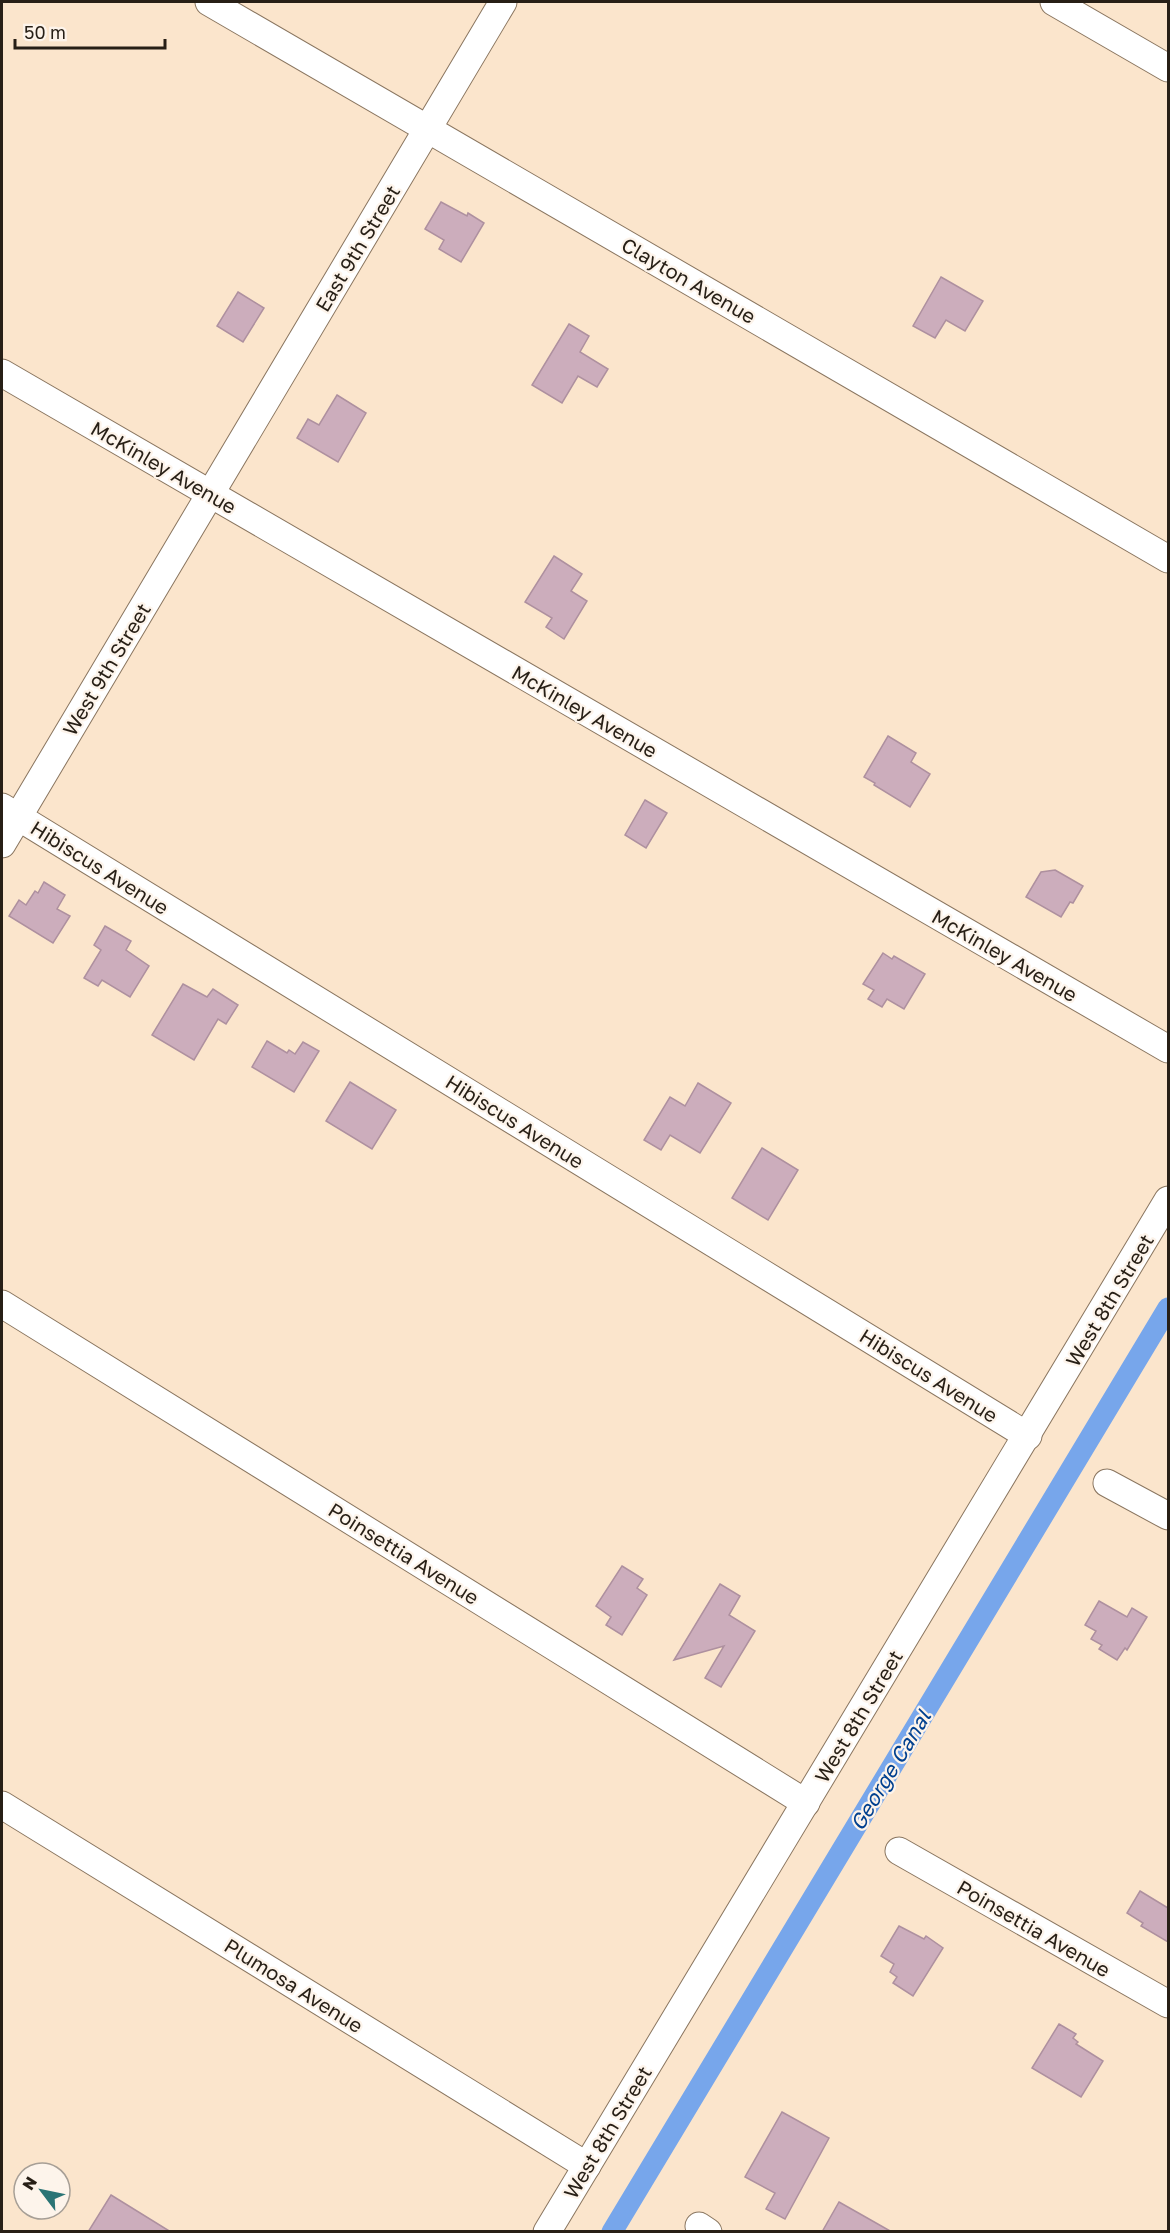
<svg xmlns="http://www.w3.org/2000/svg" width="1170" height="2233" viewBox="0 0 1170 2233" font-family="'Golos Text',sans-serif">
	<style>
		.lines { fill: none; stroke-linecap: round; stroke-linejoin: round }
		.canal { stroke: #77a6eb; stroke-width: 21 }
		.building { fill: #ccadbc; stroke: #ae909f; stroke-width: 1.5 }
		.minor-casing { stroke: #8a7660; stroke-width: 29 }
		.minor { stroke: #fff; stroke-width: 27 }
		.labels { text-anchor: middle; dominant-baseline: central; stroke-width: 4.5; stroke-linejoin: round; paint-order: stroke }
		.street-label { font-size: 20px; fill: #271f16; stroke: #fdf4eb }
		.water-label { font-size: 21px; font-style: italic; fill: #00408f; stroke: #fdf4eb }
	</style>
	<rect width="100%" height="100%" fill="#fbe5cc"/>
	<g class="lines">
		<!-- canal -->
		<path class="canal" d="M612,2232L1168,1308"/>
	</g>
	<!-- building -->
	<g class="building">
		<path d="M441,202L467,216L468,213L484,223L461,262L439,249L444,240L425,229Z"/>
		<path d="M941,277L983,301L965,331L946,320L935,338L913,326Z"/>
		<path d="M238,292L264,308L243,342L217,326Z"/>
		<path d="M569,324L589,336L580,352L608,369L597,387L578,376L562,403L532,385Z"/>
		<path d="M337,395L366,413L338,462L297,438L308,419L319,425Z"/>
		<path d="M554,556L582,574L571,591L587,601L564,639L546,627L552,618L525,602Z"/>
		<path d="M888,736L916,753L911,762L930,774L910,807L874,785L875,783L864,777Z"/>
		<path d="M645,800L667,813L646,848L625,835Z"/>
		<path d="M1055,870L1083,886L1073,903L1070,902L1061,917L1026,897L1041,872Z"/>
		<path d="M44,882L65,895L57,909L70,916L53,943L9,916L19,900L26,905L35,891L38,893Z"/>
		<path d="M105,926L131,941L126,950L149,966L130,997L102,980L98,986L84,978L101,950L94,945Z"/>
		<path d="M883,953L892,959L894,956L925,974L904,1009L887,999L882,1007L868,999L874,990L863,984Z"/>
		<path d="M183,984L207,997L213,989L238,1005L226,1024L218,1019L194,1060L152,1035Z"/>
		<path d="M267,1041L287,1053L289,1050L295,1054L303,1042L319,1051L294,1092L252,1067Z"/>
		<path d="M350,1082L396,1110L372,1149L326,1121Z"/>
		<path d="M698,1083L731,1103L700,1153L670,1135L661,1150L644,1140L670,1097L685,1106Z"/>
		<path d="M762,1148L798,1170L768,1220L732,1198Z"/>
		<path d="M622,1566L643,1579L637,1588L647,1595L622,1635L606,1625L611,1617L596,1606Z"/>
		<path d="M720,1584L740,1596L729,1615L755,1631L721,1687L705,1678L724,1646L674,1660Z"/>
		<path d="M1099,1601L1127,1617L1132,1608L1147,1617L1127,1650L1125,1648L1117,1660L1099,1649L1102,1645L1091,1639L1096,1631L1085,1625Z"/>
		<path d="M1140,1891L1168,1908V1942L1141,1926L1143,1923L1127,1913Z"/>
		<path d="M899,1926L924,1939L926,1936L943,1948L913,1996L893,1983L897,1977L890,1972L894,1964L881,1956Z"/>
		<path d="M1059,2024L1076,2034L1073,2038L1078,2042L1076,2044L1103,2061L1081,2097L1032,2068Z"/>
		<path d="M782,2112L829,2138L785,2219L766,2209L775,2193L745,2177Z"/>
		<path d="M111,2195L171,2232H88Z"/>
		<path d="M839,2202L869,2219L892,2232H822Z"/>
	</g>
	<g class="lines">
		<!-- minor casing -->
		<g class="minor-casing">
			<g id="minor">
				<path d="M209,2L1168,559"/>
				<path d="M1054,2L1168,68"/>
				<path d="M2,373L1168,1049"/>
				<path d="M2,807L1028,1436"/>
				<path d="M2,844L503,2"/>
				<path d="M2,1304L806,1803"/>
				<path d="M1107,1483L1168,1516"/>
				<path d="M2,1805L587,2166"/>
				<path d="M899,1851L1168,2004"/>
				<path d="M699,2226L708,2232"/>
				<path d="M547,2232L1168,1200"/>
			</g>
		</g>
		<!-- minor -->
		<use href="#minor" class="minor"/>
	</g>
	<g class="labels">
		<!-- street labels -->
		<g class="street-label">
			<text transform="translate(357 248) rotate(-59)">East 9th Street</text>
			<text transform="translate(689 280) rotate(30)">Clayton Avenue</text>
			<text transform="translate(164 467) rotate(30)">McKinley Avenue</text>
			<text transform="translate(106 669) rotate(-59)">West 9th Street</text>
			<text transform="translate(585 711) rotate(30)">McKinley Avenue</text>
			<text transform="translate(100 867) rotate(32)">Hibiscus Avenue</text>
			<text transform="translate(1005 955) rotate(30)">McKinley Avenue</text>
			<text transform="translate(515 1121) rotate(32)">Hibiscus Avenue</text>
			<text transform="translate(1109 1300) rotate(-59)">West 8th Street</text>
			<text transform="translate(929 1375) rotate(32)">Hibiscus Avenue</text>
			<text transform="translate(404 1553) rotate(32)">Poinsettia Avenue</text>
			<text transform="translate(858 1716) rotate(-59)">West 8th Street</text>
			<text transform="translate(1034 1928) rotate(30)">Poinsettia Avenue</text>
			<text transform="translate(294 1985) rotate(32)">Plumosa Avenue</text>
			<text transform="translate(607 2132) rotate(-59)">West 8th Street</text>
		</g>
		<!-- water labels -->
		<g class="water-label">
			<text transform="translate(890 1770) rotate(-59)">George Canal</text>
		</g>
	</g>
	<!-- border -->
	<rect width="1170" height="2233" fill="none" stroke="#271f16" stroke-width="6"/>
	<!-- north arrow -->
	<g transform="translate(42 2191) rotate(302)"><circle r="28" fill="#fdf4eb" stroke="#a79f96" stroke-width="1.5"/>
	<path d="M0-4.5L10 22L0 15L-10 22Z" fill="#2a7475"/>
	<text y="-9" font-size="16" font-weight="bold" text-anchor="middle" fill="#271f16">N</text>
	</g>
	<!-- scale -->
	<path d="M15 39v9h150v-9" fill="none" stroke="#271f16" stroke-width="3"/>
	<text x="24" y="39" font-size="18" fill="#271f16" stroke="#fdf4eb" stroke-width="4.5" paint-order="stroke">50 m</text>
</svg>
